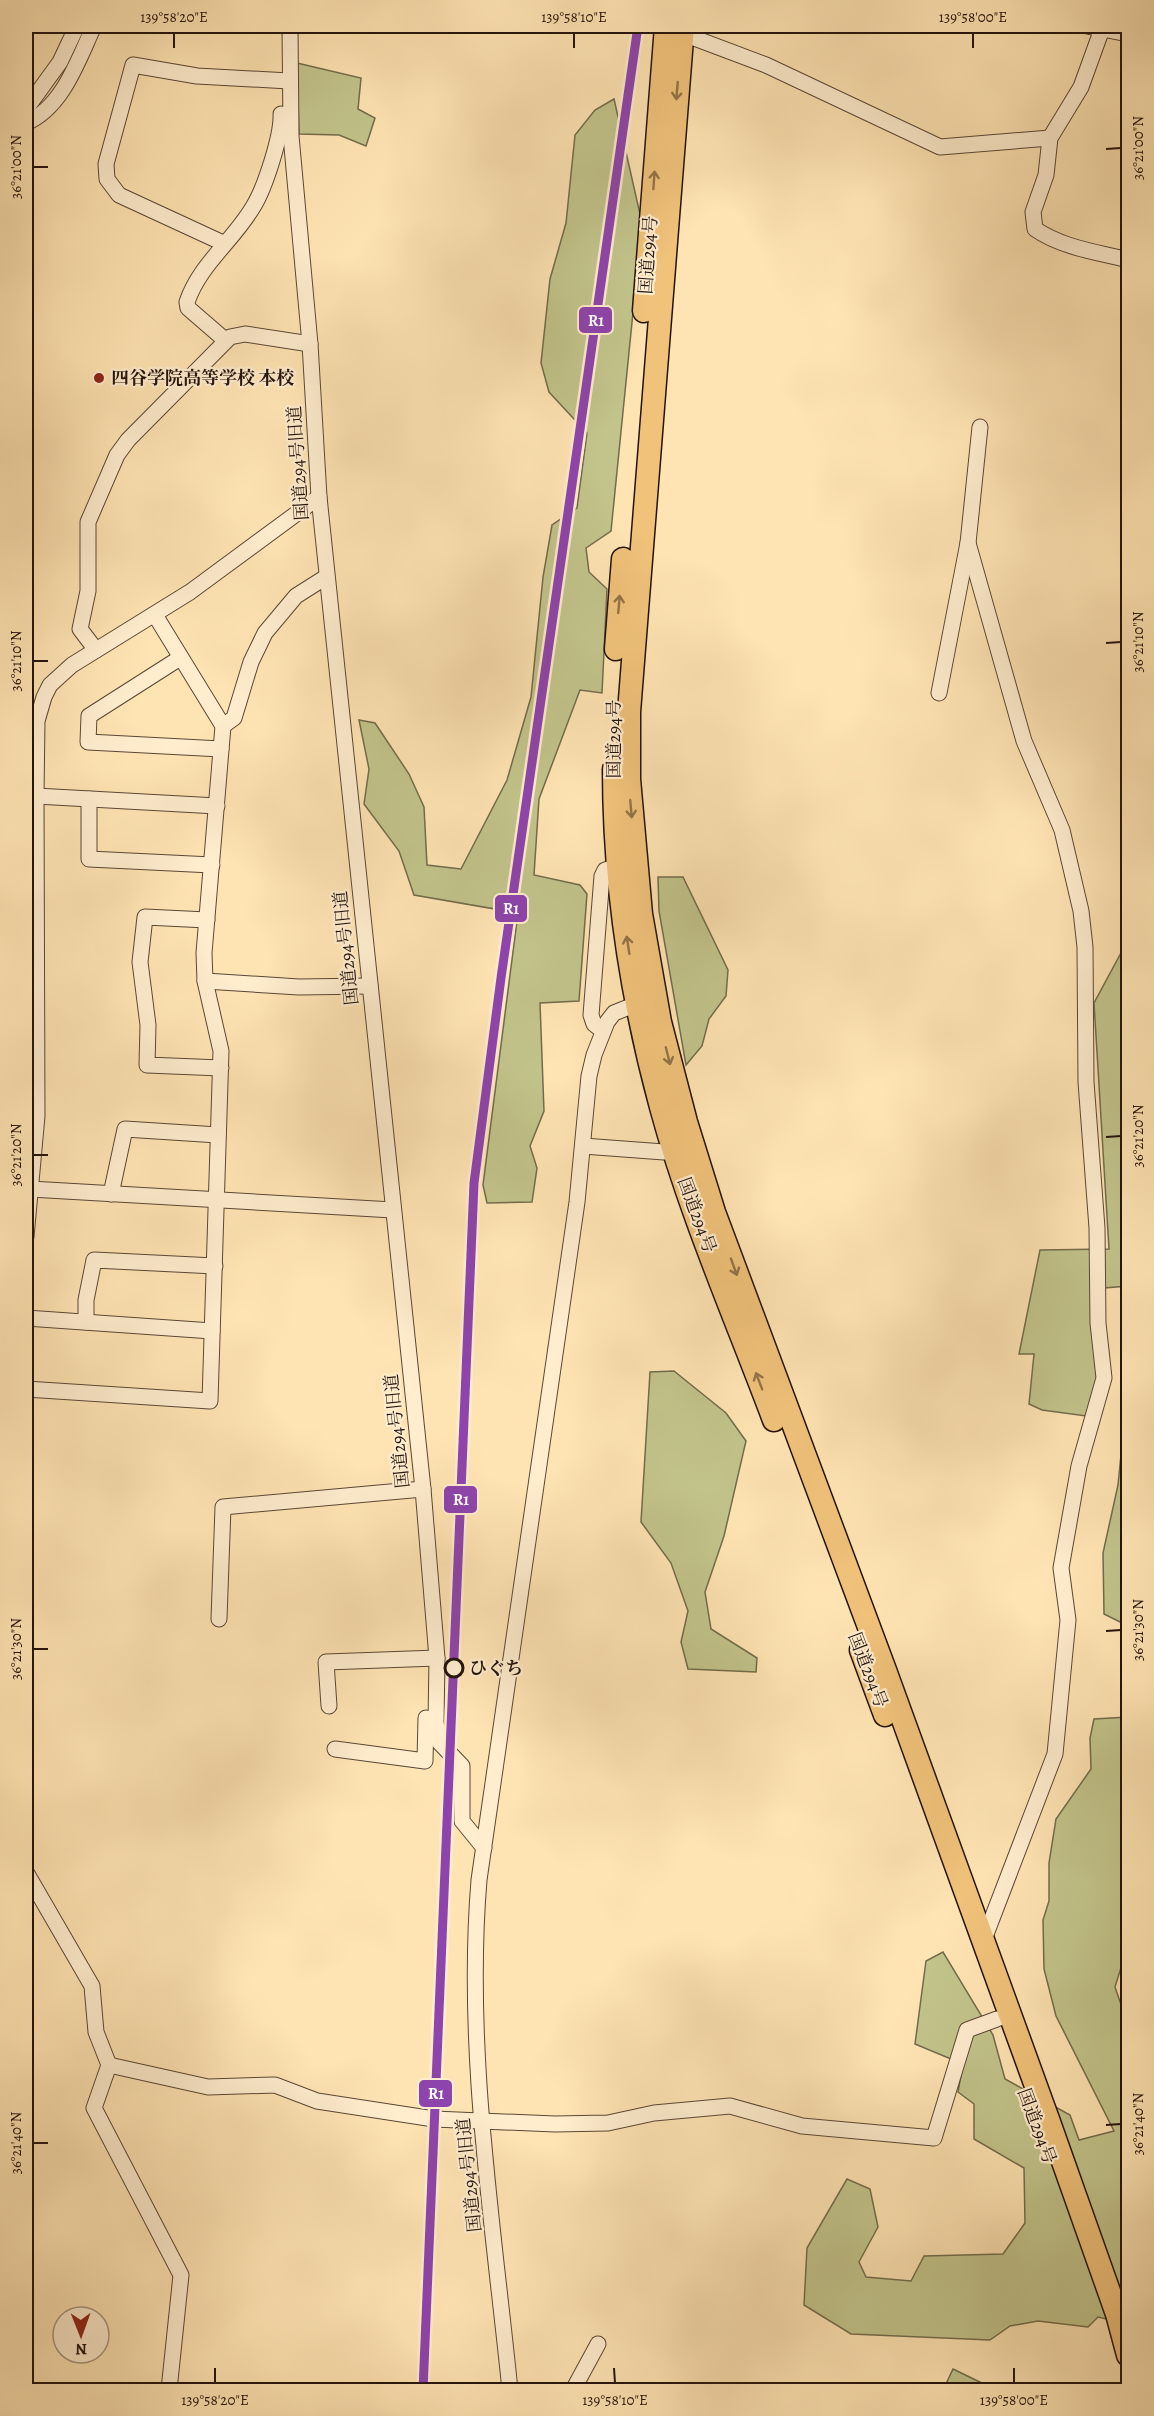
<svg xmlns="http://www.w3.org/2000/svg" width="1154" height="2416" viewBox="0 0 1154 2416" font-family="Alegreya,'Noto Serif JP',serif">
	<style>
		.green { fill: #c2c48b; stroke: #726c4c; stroke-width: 1.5 }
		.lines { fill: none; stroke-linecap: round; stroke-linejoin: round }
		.minor-casing { stroke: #5a4736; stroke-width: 17 }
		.highway-casing { stroke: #23130c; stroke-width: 25 }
		.minor { stroke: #ffedce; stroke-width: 15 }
		.highway { stroke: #f0c27a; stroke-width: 22 }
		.rail-1-casing { stroke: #ffedce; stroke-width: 14 }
		.rail-1 { stroke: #8e44ad; stroke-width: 9 }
		.oneway { stroke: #947348 }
		.ticks { fill: none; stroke: #23130c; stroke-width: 2 }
		.poi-dot { fill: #8f2418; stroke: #ffedce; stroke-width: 2 }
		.stop-dot { fill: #ffedce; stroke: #23130c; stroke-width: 3 }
		.labels { text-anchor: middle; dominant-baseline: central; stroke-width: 4.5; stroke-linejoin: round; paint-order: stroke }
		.street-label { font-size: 18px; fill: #23130c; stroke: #ffedce }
		.poi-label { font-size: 18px; font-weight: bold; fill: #23130c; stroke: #ffedce; text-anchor: start }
		.stop-label { font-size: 18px; font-weight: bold; fill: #23130c; stroke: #ffedce; text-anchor: start }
		.line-badge { stroke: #ffedce; stroke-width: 2 }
		.badge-label { font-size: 16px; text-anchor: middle; font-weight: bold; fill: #fff }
		.neatline { fill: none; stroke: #23130c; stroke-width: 2 }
		.ticks-label { font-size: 15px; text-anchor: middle; fill: #23130c }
	</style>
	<rect width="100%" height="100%" fill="#ffe4b3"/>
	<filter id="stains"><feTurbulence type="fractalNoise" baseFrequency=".00333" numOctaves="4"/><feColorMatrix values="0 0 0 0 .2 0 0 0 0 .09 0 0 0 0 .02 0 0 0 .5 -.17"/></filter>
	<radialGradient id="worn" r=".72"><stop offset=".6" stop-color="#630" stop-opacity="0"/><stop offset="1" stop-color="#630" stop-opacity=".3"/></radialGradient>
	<!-- green -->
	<g class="green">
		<path d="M297,63L361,78L358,109L375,118L366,146L339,135L299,134Z"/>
		<path d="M614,99L642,223L611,531L586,548L589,572L607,589L602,693L580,690L539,799L534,875L580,885L587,894L579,1001L540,1003L544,1111L530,1146L537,1168L532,1202L487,1203L483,1185L518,913L414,895L399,851L364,804L369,769L359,720L375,723L409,774L424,807L427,865L461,869L507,780L531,697L543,577L552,525L577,508L587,433L549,392L541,363L550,279L566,223L575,135L595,110Z"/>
		<path d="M658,877H683L728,970L726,996L709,1019L702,1046L686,1065L659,911Z"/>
		<path d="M1128,884V1286L1092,1289L1098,1378L1086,1416L1042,1410L1029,1404L1034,1354H1019L1040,1250L1109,1249L1094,1003L1122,951Z"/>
		<path d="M674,1371L726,1413L746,1441L724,1536L705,1592L711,1629L757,1658L756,1672L688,1669L681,1642L688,1611L671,1563L641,1522L650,1372Z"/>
		<path d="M1128,1410V1626L1104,1614L1103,1553L1118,1485L1124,1425Z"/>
		<path d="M1128,1717V1945L1115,1987L1128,2025V2324L1098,2317L1088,2327L1038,2321L1010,2326L990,2340L851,2334L804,2305L807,2248L847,2179L870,2189L878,2227L859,2262L866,2277L911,2281L924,2256L1003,2254L1025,2223L1024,2168L974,2139V2104L958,2092L963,2064L915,2044L926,1961L943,1952L993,2035L1005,2079L1070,2115L1079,2140L1114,2131L1056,2016L1044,1969L1043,1920L1049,1901V1863L1056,1819L1091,1769L1090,1738L1094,1719Z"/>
		<path d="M953,2369L990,2387L994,2390H946L945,2386Z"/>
	</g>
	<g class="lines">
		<!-- minor casing -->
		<g class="minor-casing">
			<g id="minor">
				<path d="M290,26L291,136L310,344L319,497L423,1489L437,1658L436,1722L439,1742L462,1766V1821L484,1848"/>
				<path d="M1087,26L1128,34"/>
				<path d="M1102,29L1081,87L1050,138L1046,175L1033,212L1035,229C1063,248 1097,252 1128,260"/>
				<path d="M673,30L766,65L940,147L1050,138"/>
				<path d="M26,109L60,62L77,26"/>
				<path d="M26,123C63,107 78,60 94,26"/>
				<path d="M223,243L119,195L107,179L106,164L133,65L197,76L289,81"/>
				<path d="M225,340L188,308L187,302C200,264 233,241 253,207C265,188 282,135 281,114"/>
				<path d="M968,543L1024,741L1062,830L1081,911L1085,947L1086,1082L1097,1228L1098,1323L1104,1378L1079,1466L1061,1568L1068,1620L1055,1754L983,1942"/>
				<path d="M96,650L80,629L88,591V522L117,455L128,440L230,337L245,334L310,344"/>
				<path d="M180,658L89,716L88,742L221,749"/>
				<path d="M939,693L968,543L980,427"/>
				<path d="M223,726L234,718L251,662L265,633L296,596L326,577"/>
				<path d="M36,796L217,806"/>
				<path d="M89,799V859L212,865"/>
				<path d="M207,920L145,917L140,962L148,1025L147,1065L221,1068"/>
				<path d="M205,981L299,987L370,986"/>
				<path d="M603,1031L594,1024L591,1015L602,876L605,870L617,866"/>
				<path d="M583,1146L664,1152L674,1149"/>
				<path d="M30,1189L393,1210"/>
				<path d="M111,1194L125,1129L218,1135"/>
				<path d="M26,1237L37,1116L36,796L37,721L44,697L50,685L72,665L190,592L319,497"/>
				<path d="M26,1318L212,1331"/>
				<path d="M86,1322V1300L94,1260L215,1266"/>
				<path d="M26,1389L210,1401L221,1051L205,981L204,953L223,726L155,615"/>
				<path d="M219,1619L223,1507L423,1489"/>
				<path d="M329,1706L326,1662L437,1658"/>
				<path d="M335,1749L425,1761L426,1718"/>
				<path d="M26,1872L92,1986L96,2032L109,2065L94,2108L181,2275L169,2390"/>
				<path d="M109,2065L208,2087L275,2085L317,2101L434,2119L555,2124L608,2123L654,2113L730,2106L802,2126L934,2138L967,2030L997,2019"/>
				<path d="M510,2390C493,2221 465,2050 479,1880L577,1202L589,1076L594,1055L607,1022L614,1013L644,1001"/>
				<path d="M573,2390L598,2344"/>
			</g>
		</g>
		<!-- highway casing -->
		<g class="highway-casing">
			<g id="highway">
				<path d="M683,26L629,712V779L641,914L660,1022L686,1122L714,1212L885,1670L1049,2122L1117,2314L1128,2355"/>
				<path d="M644,311L666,26"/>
				<path d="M616,649L623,559"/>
				<path d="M614,769C614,883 631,997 661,1107C690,1214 735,1316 774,1420"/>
				<path d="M861,1650L885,1715"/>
			</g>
		</g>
		<!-- minor -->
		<use href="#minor" class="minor"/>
		<!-- highway -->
		<use href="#highway" class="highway"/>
		<!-- rail-1 casing -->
		<g class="rail-1-casing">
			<path id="rail-1" d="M423,2390L474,1183L501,978L638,26"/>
		</g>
		<!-- rail-1 -->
		<use href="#rail-1" class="rail-1"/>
	</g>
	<!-- one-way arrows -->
	<defs><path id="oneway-shaft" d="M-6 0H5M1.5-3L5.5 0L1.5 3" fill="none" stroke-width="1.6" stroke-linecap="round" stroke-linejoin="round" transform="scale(1.5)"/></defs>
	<g class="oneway">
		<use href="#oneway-shaft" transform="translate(677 91) rotate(95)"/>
		<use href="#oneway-shaft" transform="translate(654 180) rotate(-86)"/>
		<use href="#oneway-shaft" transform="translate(619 604) rotate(-85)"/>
		<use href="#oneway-shaft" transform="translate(631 809) rotate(85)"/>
		<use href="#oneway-shaft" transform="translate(628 945) rotate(-99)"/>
		<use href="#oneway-shaft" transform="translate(668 1056) rotate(76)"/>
		<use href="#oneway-shaft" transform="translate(734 1267) rotate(70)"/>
		<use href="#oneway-shaft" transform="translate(759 1381) rotate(-111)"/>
	</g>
	<!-- ticks -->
	<path class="ticks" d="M174,33V48M574,33V48M973,33V48M1106,149L1121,148M33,167H48M1106,643L1121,642M33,661H48M1106,1137L1121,1136M33,1155H48M1106,1631L1121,1630M33,1649H48M1106,2125L1121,2124M33,2143H48M215,2368V2383M614,2368L615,2383M1014,2368V2383"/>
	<!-- markers -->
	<circle class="poi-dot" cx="99" cy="378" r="6"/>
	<circle class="stop-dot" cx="454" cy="1668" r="9"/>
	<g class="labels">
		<!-- street labels -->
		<g class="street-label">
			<text transform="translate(648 255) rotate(-86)">国道294号</text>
			<text transform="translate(298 463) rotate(-94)">国道294号旧道</text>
			<text transform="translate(614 739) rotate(-90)">国道294号</text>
			<text transform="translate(346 948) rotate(-96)">国道294号旧道</text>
			<text transform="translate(697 1215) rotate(70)">国道294号</text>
			<text transform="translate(397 1431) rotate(-96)">国道294号旧道</text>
			<text transform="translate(868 1670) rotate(69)">国道294号</text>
			<text transform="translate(1037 2126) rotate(70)">国道294号</text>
			<text transform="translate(469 2175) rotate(-96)">国道294号旧道</text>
		</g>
		<!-- poi labels -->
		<g class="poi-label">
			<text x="111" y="378">四谷学院高等学校 本校</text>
		</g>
		<!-- stop labels -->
		<g class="stop-label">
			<text x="469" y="1668">ひぐち</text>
		</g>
	</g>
	<g class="line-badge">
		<rect x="578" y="306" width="35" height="28" rx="6" fill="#8e44ad"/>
		<rect x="494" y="894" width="34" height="29" rx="6" fill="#8e44ad"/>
		<rect x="443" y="1485" width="35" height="29" rx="6" fill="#8e44ad"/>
		<rect x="418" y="2079" width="35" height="29" rx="6" fill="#8e44ad"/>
	</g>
	<g class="badge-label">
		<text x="596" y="326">R1</text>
		<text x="511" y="914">R1</text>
		<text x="461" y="1505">R1</text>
		<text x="436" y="2099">R1</text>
	</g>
	<!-- margin -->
	<rect width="1154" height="2416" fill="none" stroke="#ffe4b3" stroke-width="66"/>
	<!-- north arrow -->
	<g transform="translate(81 2335) rotate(179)"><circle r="28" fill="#ffedce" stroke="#a79680" stroke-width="1.5"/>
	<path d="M0-4.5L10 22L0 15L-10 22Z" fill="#8f2418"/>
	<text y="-9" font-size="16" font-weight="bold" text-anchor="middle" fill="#23130c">N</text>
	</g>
	<rect x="33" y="33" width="1088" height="2350" class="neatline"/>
	<g class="ticks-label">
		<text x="174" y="22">139°58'20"E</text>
		<text x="574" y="22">139°58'10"E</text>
		<text x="973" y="22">139°58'00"E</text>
		<text transform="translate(1138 148) rotate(-90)" y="5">36°21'00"N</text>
		<text transform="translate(16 167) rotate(-90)" y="5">36°21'00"N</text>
		<text transform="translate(1138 642) rotate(-90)" y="5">36°21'10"N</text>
		<text transform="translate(16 661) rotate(-90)" y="5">36°21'10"N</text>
		<text transform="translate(1138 1136) rotate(-90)" y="5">36°21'20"N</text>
		<text transform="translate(16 1155) rotate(-90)" y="5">36°21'20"N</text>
		<text transform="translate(1138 1630) rotate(-90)" y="5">36°21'30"N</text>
		<text transform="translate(16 1649) rotate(-90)" y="5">36°21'30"N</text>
		<text transform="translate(1138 2124) rotate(-90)" y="5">36°21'40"N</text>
		<text transform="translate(16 2143) rotate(-90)" y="5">36°21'40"N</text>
		<text x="215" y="2405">139°58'20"E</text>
		<text x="615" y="2405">139°58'10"E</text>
		<text x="1014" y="2405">139°58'00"E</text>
	</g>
	<rect width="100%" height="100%" filter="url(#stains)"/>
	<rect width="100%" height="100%" fill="url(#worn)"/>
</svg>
